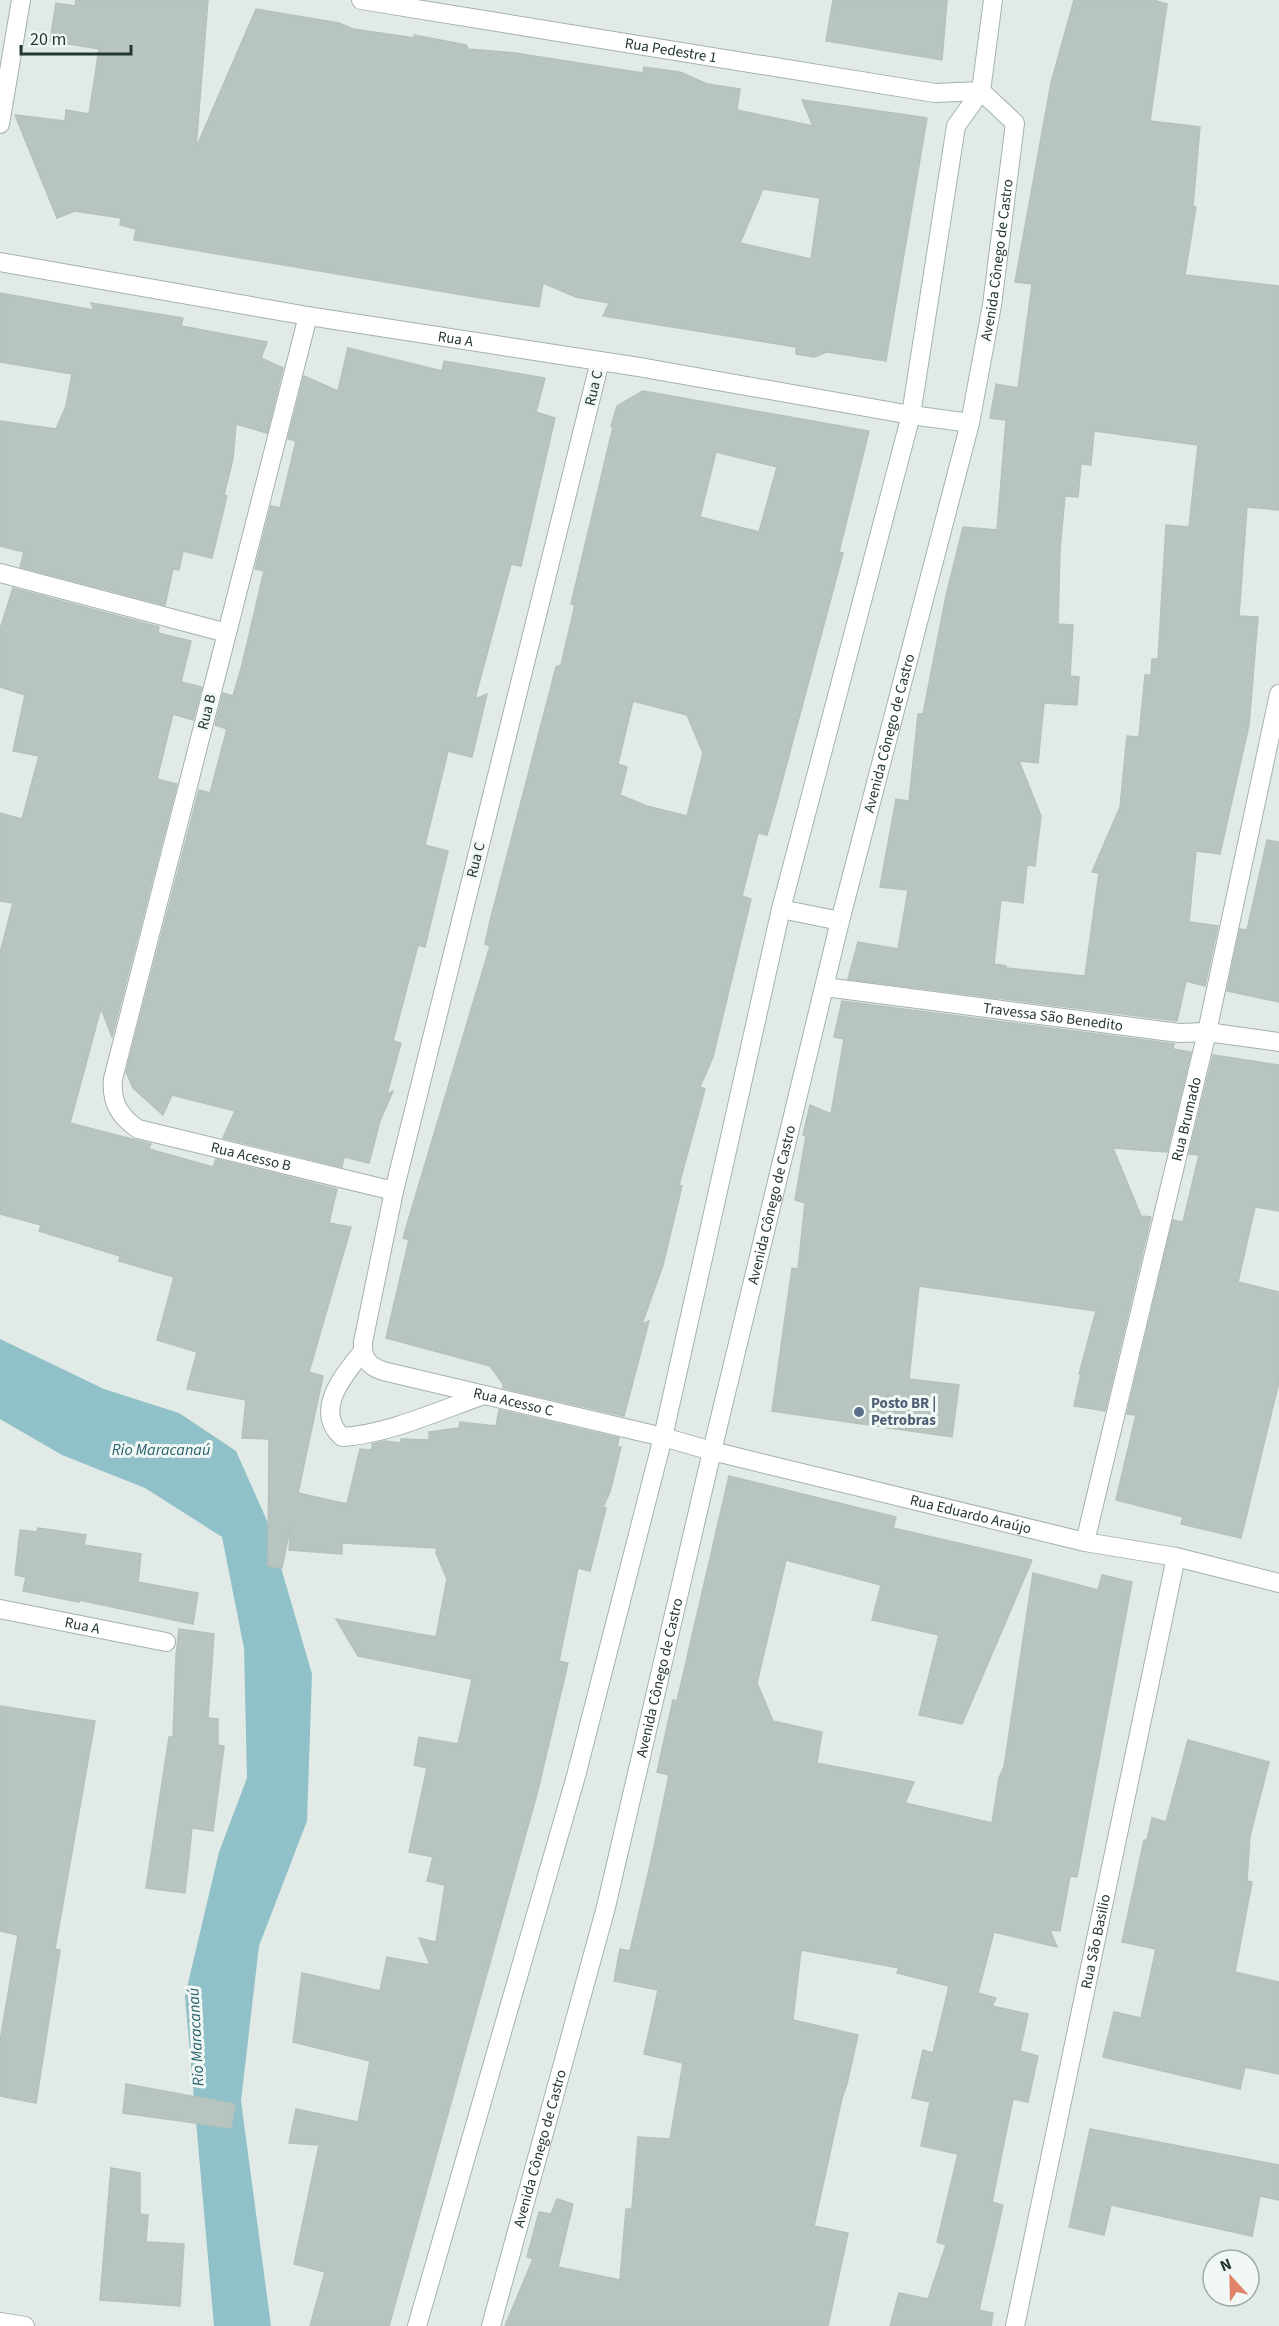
<svg xmlns="http://www.w3.org/2000/svg" width="1279" height="2326" viewBox="0 0 1279 2326" font-family="'Source Sans 3',sans-serif">
	<style>
		.water { fill: #90c1c8 }
		.building { fill: #b7c4bf; stroke: #b5c2bc; stroke-width: 1.5; fill-rule: evenodd }
		.lines { fill: none; stroke-linecap: round; stroke-linejoin: round }
		.street-casing { stroke: #a5b1ac; stroke-width: 20 }
		.secondary-casing { stroke: #a2b4ad; stroke-width: 20 }
		.street { stroke: #fff; stroke-width: 18 }
		.secondary { stroke: #fff; stroke-width: 18 }
		.service-dot { fill: #5c6f8a; stroke: #f1f7f4; stroke-width: 2 }
		.labels { text-anchor: middle; dominant-baseline: central; stroke-width: 6; stroke-linejoin: round; paint-order: stroke }
		.street-label { font-size: 15px; fill: #243832; stroke: #f1f7f4 }
		.service-label { font-size: 15px; font-weight: bold; fill: #4e5e75; stroke: #f1f7f4; text-anchor: start }
		.water-label { font-size: 16px; font-style: italic; fill: #26626c; stroke: #f1f7f4 }
	</style>
	<rect width="100%" height="100%" fill="#e1eae6"/>
	<!-- water -->
	<path class="water" d="M0,1339L104,1389L179,1413L236,1451L268,1523L312,1674L307,1821L259,1946L241,2101L271,2326H214L185,1996L219,1852L247,1778L244,1648L222,1537L145,1488L62,1455L0,1419Z"/>
	<!-- building -->
	<g class="building">
		<path d="M76,0H208L196,148L256,9L339,23L353,29L415,38L414,35L466,45L468,49L515,53L643,73L644,67L680,72L707,84L740,89L737,110L813,126L802,100L927,118L886,361L827,352L814,357L796,354V347L603,316L609,303L576,297L543,283L539,307L493,300L134,240L136,229L120,225L121,218L75,211L57,218L15,115L65,121L66,110L89,114L99,49L50,41L56,3L75,6ZM763,189L820,198L811,259L740,243Z"/>
		<path d="M833,0H947L942,60L826,41Z"/>
		<path d="M1074,0H1153L1167,4L1150,121L1200,127L1193,206L1196,207L1185,275L1279,286V510L1247,507L1239,616L1258,617L1249,725L1220,854L1196,851L1189,922L1218,926L1205,986L1186,981L1177,1021L848,979L858,942L898,949L908,890L880,887L896,799L909,801L918,714H923L946,596L963,527L997,530L1006,420L990,418L996,384L1018,388L1032,284L1015,282L1051,83ZM1094,431L1198,445L1189,527L1166,525L1158,659H1152L1151,675H1145L1139,737L1127,736L1120,807L1092,872L1099,873L1085,976L1006,968V966L994,964L1001,900L1023,903L1027,865L1035,866L1041,816L1019,761L1038,763L1044,703L1077,705L1079,677L1070,676L1073,625L1058,624L1060,549L1065,496L1078,497L1081,464L1091,465Z"/>
		<path d="M0,293L94,310L91,303L183,318L181,326L267,342L261,358L283,368L267,433L236,424L233,459L224,495L227,496L212,558L183,551L179,570L173,569L165,605L20,567L24,552L0,546V421L56,429L66,406L72,374L0,362Z"/>
		<path d="M348,348L442,371L444,361L545,378L536,412L555,418L521,566L511,564L477,691L475,699L487,694L472,757L448,751L425,845L448,851L425,947L418,945L393,1041L401,1043L387,1094L393,1091L380,1121L369,1163L344,1157L342,1167L223,1138L235,1111L172,1095L163,1115L133,1088L126,1072L199,790L210,793L227,729L215,725L223,693L233,696L242,665L264,571L255,569L271,506L280,508L296,441L288,439L304,376L338,391Z"/>
		<path d="M643,391L869,431L839,552L843,553L776,804L767,835L758,833L742,896L751,899L713,1057L700,1087L705,1089L679,1185L682,1186L663,1265L642,1324L649,1321L624,1416L503,1388V1384L490,1366L386,1338L409,1240L403,1238L490,946L485,944L490,921L556,667L561,665L575,605L571,604L613,427L611,426L617,406ZM716,452L777,467L759,532L700,517ZM633,701L687,715L703,753L687,816L647,806L620,795L627,767L618,764Z"/>
		<path d="M13,588L159,627L158,633L191,641L181,682L202,687L193,720L173,714L157,779L177,784L112,1037L101,1008L70,1123L151,1144L149,1149L213,1167L216,1159L337,1189L329,1223L351,1227L309,1372L323,1376L298,1493L347,1504L360,1449L372,1450V1444L384,1441L401,1443V1439L429,1440V1432L459,1428L460,1422L496,1426L499,1410L619,1438L617,1447H621L610,1492L603,1507L606,1508L590,1571L578,1568L559,1661L568,1663L538,1790L389,2326H310L325,2272L294,2264L319,2145L289,2143L296,2109L358,2122L370,2061L293,2042L302,1973L380,1991L387,1957L430,1965L419,1938L436,1942L445,1885L427,1881L433,1857L409,1852L427,1768L414,1765L419,1737L458,1744L472,1679L358,1656L336,1619L436,1637L447,1579L436,1553L437,1548L342,1543V1554L289,1550L291,1523L282,1568L268,1566L269,1439L242,1438L246,1400L187,1389L197,1352L157,1340L174,1277L119,1261L120,1256L39,1231L41,1225L0,1214V953L13,903L0,901V813L22,819L39,756L13,751L25,695L0,687V629Z"/>
		<path d="M1267,840L1279,842V1002L1227,991L1240,929L1247,930Z"/>
		<path d="M842,1001L1174,1044L1173,1049L1191,1052L1167,1152L1113,1148L1141,1216L1151,1217L1105,1411L1074,1406L1081,1374H1079L1096,1311L919,1286L909,1379L959,1385L952,1437L772,1411L792,1268L798,1269L805,1203L795,1200L806,1136L803,1135L810,1105L831,1114L844,1039L834,1037Z"/>
		<path d="M1213,1055L1279,1065V1211L1255,1207L1238,1282L1279,1292V1382L1241,1538L1181,1524L1183,1517L1116,1500L1136,1415L1127,1414L1173,1220L1183,1222L1199,1155L1189,1154Z"/>
		<path d="M729,1476L896,1517L893,1528L1032,1560L962,1724L919,1715L939,1635L872,1620L881,1585L786,1560L757,1683L773,1721L822,1732L817,1763L914,1782L905,1803L992,1823L999,1778L1004,1767L1033,1573L1098,1590L1102,1575L1132,1582L1077,1877L1070,1876L1060,1931L1050,1930L1057,1947L994,1932L978,1993L996,1998L992,2006L1028,2014L1020,2051L1038,2056L1028,2102L1013,2099L992,2202L1003,2205L979,2310L993,2313L991,2326H890L899,2293L928,2299L946,2245L937,2242L958,2154L921,2146L930,2102L912,2098L923,2050L933,2053L949,1986L897,1973L899,1968L801,1950L793,2020L858,2035L847,2084L842,2098L814,2226L848,2233L828,2326H505L533,2259L527,2257L539,2212L551,2214L557,2199L573,2204L558,2267L620,2280L626,2209H632L638,2137L670,2139L683,2063L644,2054L658,1990L614,1981L620,1949L630,1951L651,1861L669,1775L657,1772L673,1700L677,1701Z"/>
		<path d="M38,1528L86,1535L84,1545L141,1554L138,1582L198,1593L193,1624L79,1600V1602L23,1591L26,1577L15,1575L20,1530L37,1532Z"/>
		<path d="M179,1629L214,1634L208,1718L218,1719V1745L224,1746L213,1831L192,1828L185,1893L146,1888L169,1737H173L176,1656Z"/>
		<path d="M0,1706L95,1721L55,1949L60,1950L36,2103L0,2096V2041L18,1935L0,1931Z"/>
		<path d="M1188,1740L1269,1762L1250,1836L1247,1881L1252,1882L1235,1972L1279,1982V2074L1245,2067L1240,2089L1103,2057L1114,2012L1141,2018L1156,1949L1122,1942L1144,1840H1147L1152,1818L1166,1822Z"/>
		<path d="M126,2084L235,2104L231,2128L123,2113Z"/>
		<path d="M1090,2129L1279,2165V2200L1260,2196L1252,2236L1111,2205L1104,2235L1069,2227Z"/>
		<path d="M111,2168L140,2173V2214L148,2215L146,2242L184,2244L180,2306L100,2300Z"/>
	</g>
	<g class="lines">
		<!-- street casing -->
		<g class="street-casing">
			<g id="street">
				<path id="s1" d="M361,0L935,93L981,91"/>
				<path d="M0,124L21,0"/>
				<path id="s2" d="M0,262L308,316L639,367L911,415"/>
				<path id="s3" d="M308,316L113,1079C111,1102 119,1116 138,1129L394,1191"/>
				<path id="s4" d="M600,361L394,1191L363,1342C362,1358 368,1366 383,1371L663,1437L712,1451L1085,1542L1176,1557L1279,1583"/>
				<path d="M0,573L227,633"/>
				<path id="s5" d="M825,987L1179,1033L1207,1032L1279,1042"/>
				<path d="M363,1351C344,1375 313,1410 342,1437C389,1434 440,1410 484,1395"/>
				<path id="s6" d="M1085,1542L1207,1032L1279,694"/>
				<path id="s7" d="M0,1609L166,1642"/>
				<path d="M0,2322L25,2326"/>
				<path id="s8" d="M1015,2326L1176,1557"/>
			</g>
		</g>
		<!-- secondary casing -->
		<g class="secondary-casing">
			<g id="secondary">
				<path d="M911,415L970,423"/>
				<path d="M781,909L840,921"/>
				<path d="M417,2326L576,1776L663,1437L781,909L911,415L956,126L981,91L993,0"/>
				<path id="s9" d="M491,2326L606,1907L712,1451L840,921L970,423L992,305L1015,123L981,91"/>
			</g>
		</g>
		<!-- street -->
		<use href="#street" class="street"/>
		<!-- secondary -->
		<use href="#secondary" class="secondary"/>
	</g>
	<!-- markers -->
	<circle class="service-dot" cx="859" cy="1412" r="6"/>
	<g class="labels">
		<!-- street labels -->
		<g class="street-label">
			<text stroke="none"><textPath href="#s1" startOffset="314">Rua Pedestre 1</textPath></text>
			<text stroke="none"><textPath href="#s9" startOffset="2128">Avenida Cônego de Castro</textPath></text>
			<text stroke="none"><textPath href="#s2" startOffset="462">Rua A</textPath></text>
			<text transform="translate(594 388) rotate(-77)">Rua C</text>
			<text transform="translate(207 712) rotate(-76)">Rua B</text>
			<text stroke="none"><textPath href="#s9" startOffset="1642">Avenida Cônego de Castro</textPath></text>
			<text transform="translate(476 860) rotate(-76)">Rua C</text>
			<text stroke="none"><textPath href="#s5" startOffset="230">Travessa São Benedito</textPath></text>
			<text stroke="none"><textPath href="#s6" startOffset="435">Rua Brumado</textPath></text>
			<text stroke="none"><textPath href="#s3" startOffset="963">Rua Acesso B</textPath></text>
			<text stroke="none"><textPath href="#s9" startOffset="1156">Avenida Cônego de Castro</textPath></text>
			<text stroke="none"><textPath href="#s4" startOffset="1182">Rua Acesso C</textPath></text>
			<text stroke="none"><textPath href="#s4" startOffset="1653">Rua Eduardo Araújo</textPath></text>
			<text stroke="none"><textPath href="#s7" startOffset="84">Rua A</textPath></text>
			<text stroke="none"><textPath href="#s9" startOffset="670">Avenida Cônego de Castro</textPath></text>
			<text stroke="none"><textPath href="#s8" startOffset="393">Rua São Basilio</textPath></text>
			<text stroke="none"><textPath href="#s9" startOffset="184">Avenida Cônego de Castro</textPath></text>
		</g>
		<!-- service labels -->
		<g class="service-label">
			<text x="871" y="1403">Posto BR |<tspan x="871" dy="17">Petrobras</tspan></text>
		</g>
		<!-- water labels -->
		<g class="water-label">
			<text x="161" y="1450">Rio Maracanaú</text>
			<text transform="translate(196 2037) rotate(-93)">Rio Maracanaú</text>
		</g>
	</g>
	<!-- north arrow -->
	<g transform="translate(1231 2278) rotate(338)"><circle r="28" fill="#f1f7f4" stroke="#9faba6" stroke-width="1.5"/>
	<path d="M0-4.5L10 22L0 15L-10 22Z" fill="#e08369"/>
	<text y="-9" font-size="16" font-weight="bold" text-anchor="middle" fill="#243832">N</text>
	</g>
	<!-- scale -->
	<path d="M21 45v9h110v-9" fill="none" stroke="#243832" stroke-width="3"/>
	<text x="30" y="45" font-size="18" fill="#243832" stroke="#f1f7f4" stroke-width="4.5" paint-order="stroke">20 m</text>
</svg>
